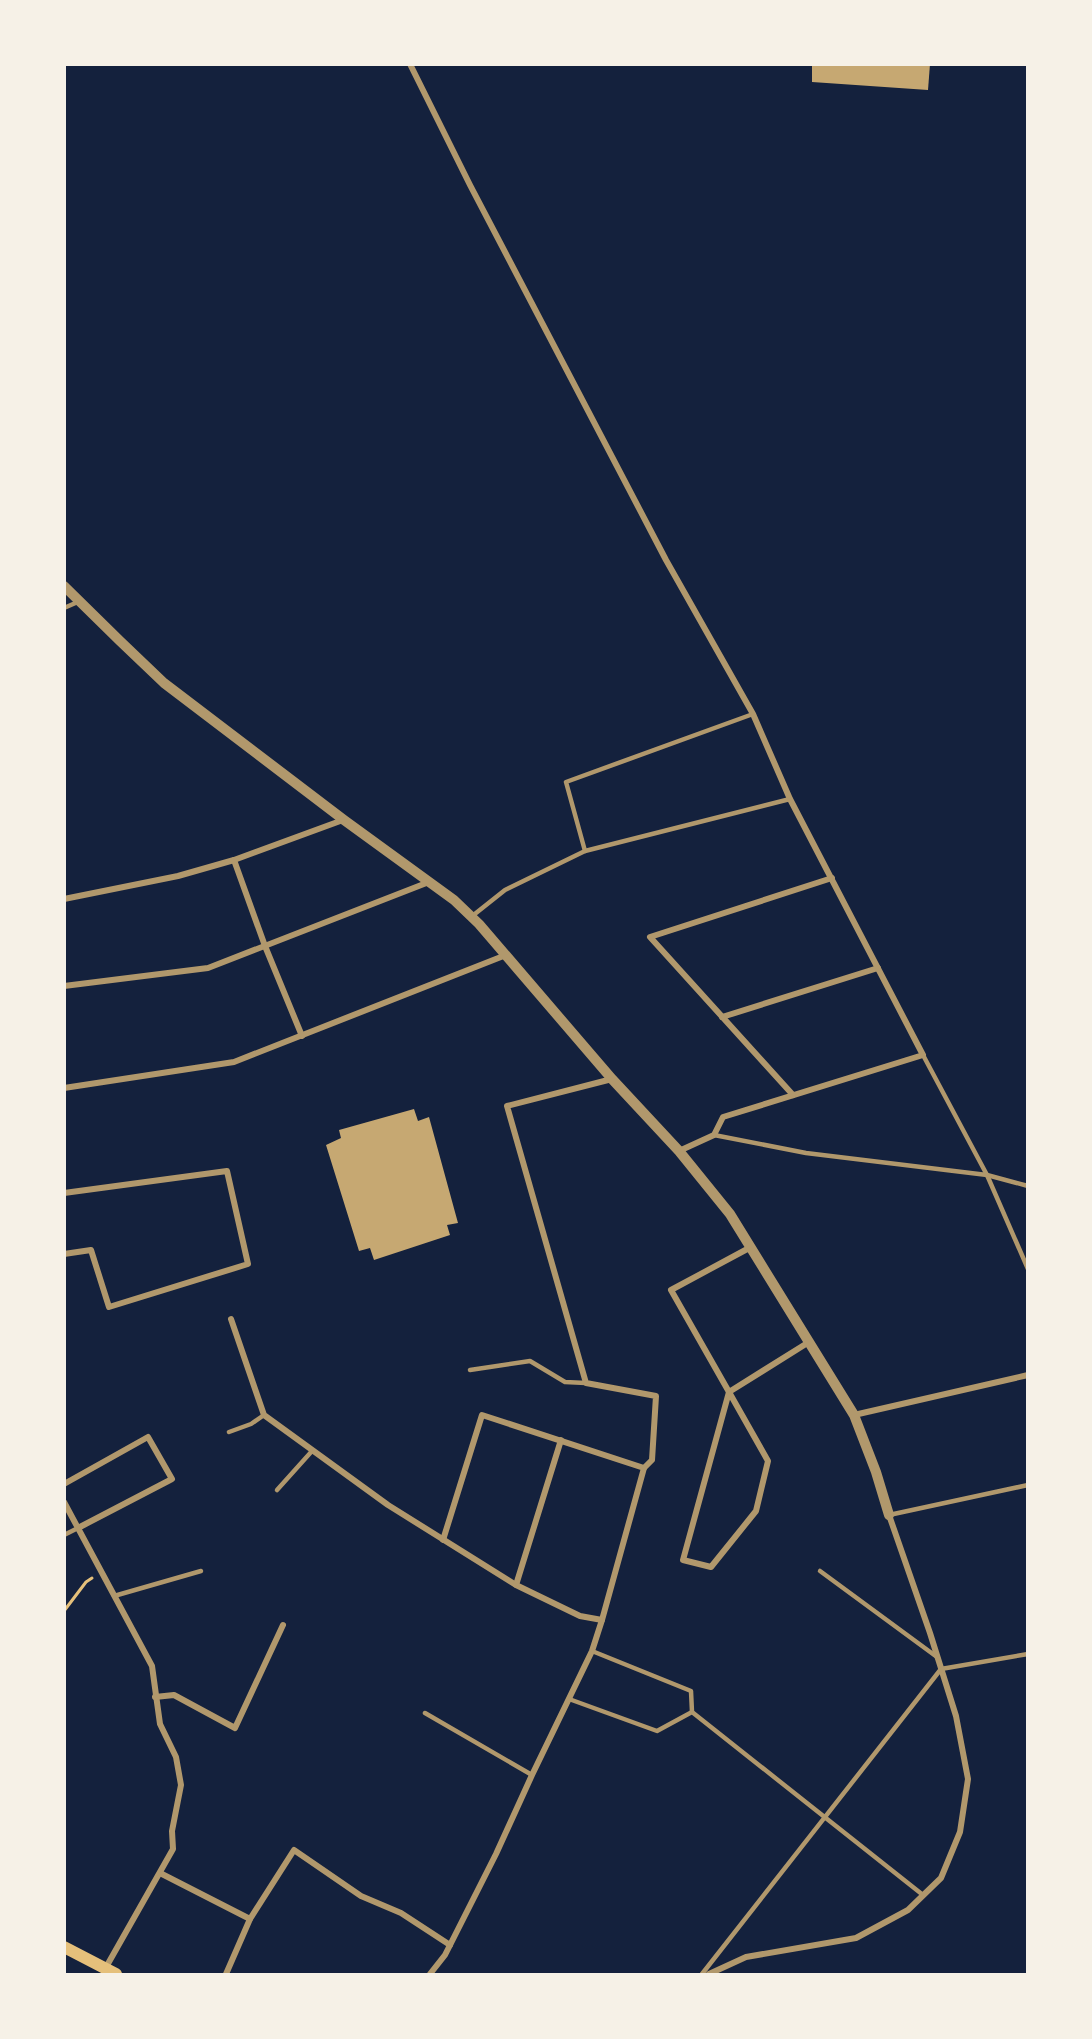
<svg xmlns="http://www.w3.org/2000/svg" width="1092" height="2039" viewBox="0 0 1092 2039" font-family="Figtree,sans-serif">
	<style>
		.building { fill: #c6a872 }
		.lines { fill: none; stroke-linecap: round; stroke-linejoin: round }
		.path { stroke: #e5c07b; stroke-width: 3 }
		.service { stroke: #b1986c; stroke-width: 4.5 }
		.minor { stroke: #b1986c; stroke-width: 6 }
		.tertiary { stroke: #b1986c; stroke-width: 10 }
		.secondary { stroke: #e5c07b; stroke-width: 12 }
	</style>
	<rect width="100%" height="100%" fill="#14213d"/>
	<!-- building -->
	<g class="building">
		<path d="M812,64H930L928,90L812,82Z"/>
		<path d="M414,1109L418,1121L429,1117L458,1223L447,1225L450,1235L374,1260L370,1248L359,1251L326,1145L341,1138L339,1130Z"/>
	</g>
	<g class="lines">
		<!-- path -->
		<path class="path" d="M64,1611L86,1582L92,1578"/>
		<!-- service -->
		<g class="service">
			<path d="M64,608L80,601"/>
			<path d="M585,851L566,782L753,714"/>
			<path d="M471,917L505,890L585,851L790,799"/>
			<path d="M923,1055L987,1175L1028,1269"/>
			<path d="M714,1135L806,1153L987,1175L1028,1186"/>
			<path d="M470,1370L530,1361L565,1382L586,1383"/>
			<path d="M229,1432L251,1424L264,1415"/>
			<path d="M277,1490L312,1451"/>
			<path d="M889,1515L1028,1485"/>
			<path d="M64,1535L78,1528"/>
			<path d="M820,1571L937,1657"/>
			<path d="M114,1596L201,1571"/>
			<path d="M592,1651L691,1691L692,1712"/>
			<path d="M569,1699L657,1731L692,1712L923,1895"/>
			<path d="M425,1713L532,1775"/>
			<path d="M702,1974L941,1669L1028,1654"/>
		</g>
		<!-- minor -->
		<g class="minor">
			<path d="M410,64L470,185L666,560L753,714L790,799L923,1055L723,1117L714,1135L679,1151"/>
			<path d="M234,860L265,946L302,1036"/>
			<path d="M64,899L178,876L234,860L343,820"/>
			<path d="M64,986L208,968L429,882"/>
			<path d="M722,1017L878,968"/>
			<path d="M612,1079L507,1106L586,1383L656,1396L652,1460L644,1468"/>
			<path d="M64,1088L234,1062L506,955"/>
			<path d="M793,1095L650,937L832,878"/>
			<path d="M64,1193L227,1171L248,1264L109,1307L91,1250L64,1254"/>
			<path d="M751,1247L671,1290L729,1392L809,1342"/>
			<path d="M231,1319L264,1415L388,1505L516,1585L580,1616L602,1620"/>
			<path d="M729,1392L768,1461L756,1511L711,1567L683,1560Z"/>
			<path d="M854,1415L1028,1375"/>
			<path d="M64,1484L148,1437L172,1479L78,1528"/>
			<path d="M64,1502L152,1666L160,1724L176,1757L181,1785L172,1831L173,1849L105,1969"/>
			<path d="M516,1585L561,1440"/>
			<path d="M155,1697L174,1695L235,1728L283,1625"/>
			<path d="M160,1873L250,1919"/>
			<path d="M226,1974L250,1919L294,1850L361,1896L401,1913L450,1945"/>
			<path d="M430,1974L445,1955L496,1854L532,1775L592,1651L602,1620L644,1468L482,1415L443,1540"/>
			<path d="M709,1974L746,1957L856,1938L908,1910L941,1878L960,1832L968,1779L956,1716L930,1633L889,1515"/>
		</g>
		<!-- tertiary -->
		<path class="tertiary" d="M64,586L120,641L164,683L344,820L454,900L479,924L612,1079L679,1151L730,1214L854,1415L876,1472L889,1515"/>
		<!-- secondary -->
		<path class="secondary" d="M64,1947L116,1974"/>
	</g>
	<!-- border -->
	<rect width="1092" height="2039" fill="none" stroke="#f6f1e7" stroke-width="132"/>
</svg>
